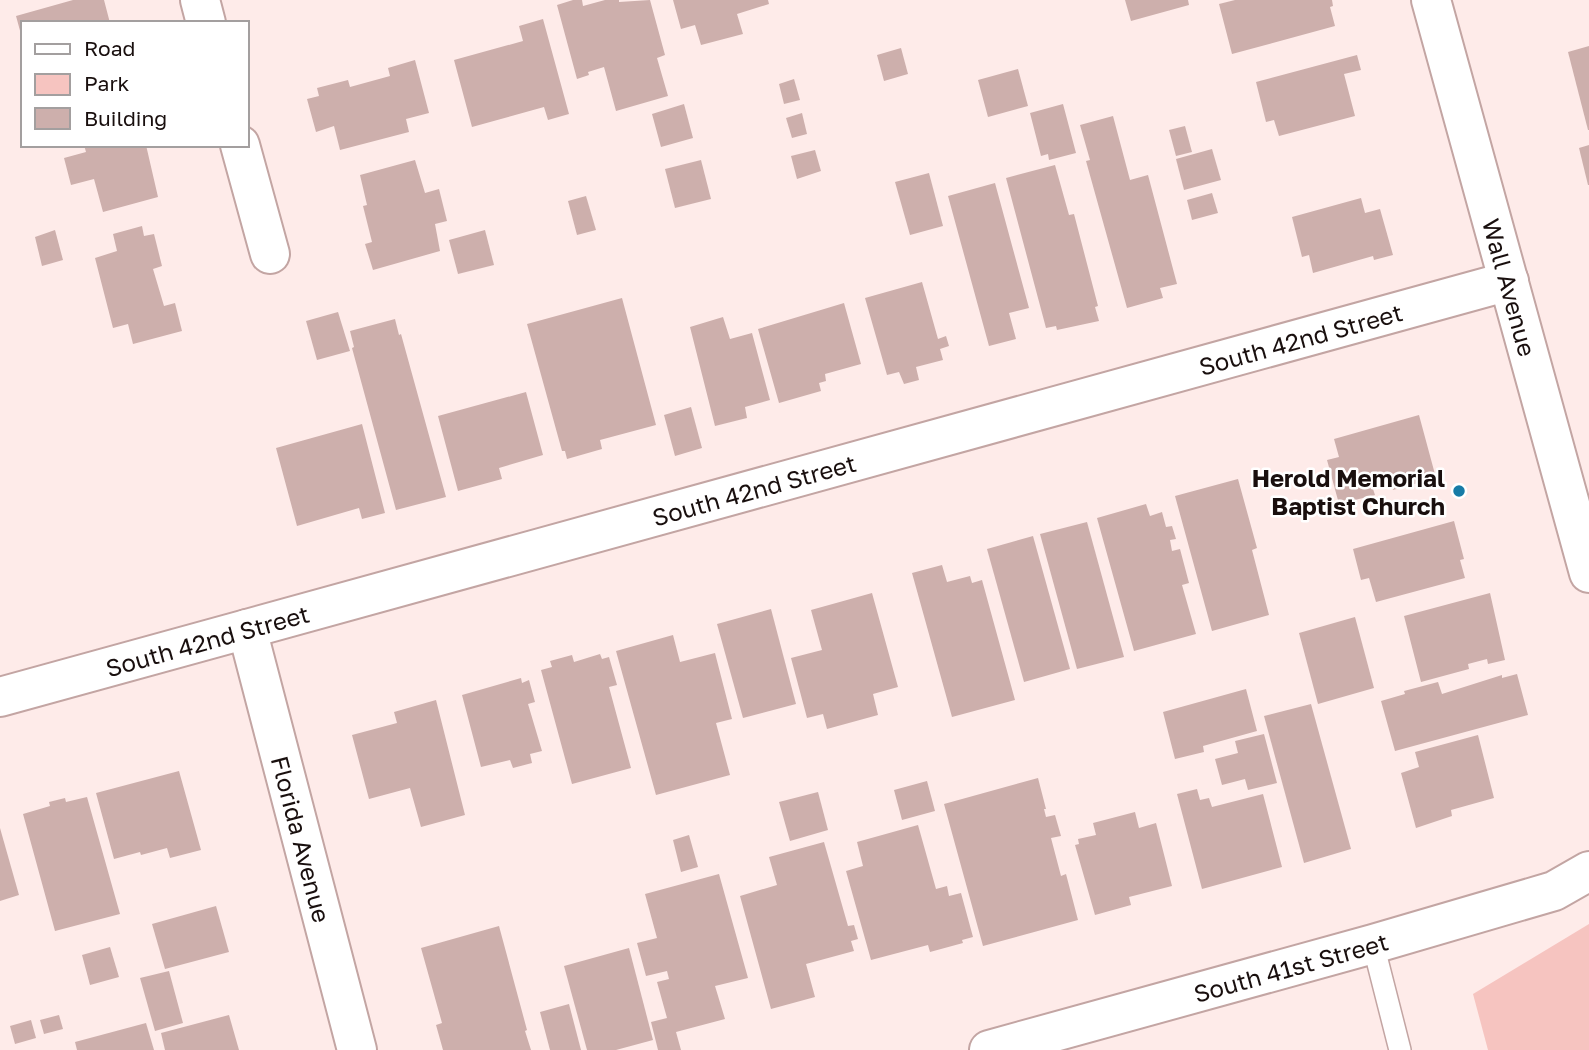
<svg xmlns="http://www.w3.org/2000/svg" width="1589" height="1050" viewBox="0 0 1589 1050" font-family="'Golos Text',sans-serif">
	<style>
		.green { fill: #f6c4c0 }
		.building { fill: #cdafac }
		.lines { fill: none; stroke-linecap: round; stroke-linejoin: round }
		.service-casing { stroke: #c3a5a3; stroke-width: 24 }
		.minor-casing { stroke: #c3a5a3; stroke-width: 42 }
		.service { stroke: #fff; stroke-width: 21 }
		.minor { stroke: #fff; stroke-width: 38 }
		.poi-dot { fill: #177ba6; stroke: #fff; stroke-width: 2.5 }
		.labels { text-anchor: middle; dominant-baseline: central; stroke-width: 5; stroke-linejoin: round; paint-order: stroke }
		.street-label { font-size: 24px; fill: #190f0e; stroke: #fff }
		.poi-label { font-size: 24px; font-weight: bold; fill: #190f0e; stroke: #fff; text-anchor: end }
	</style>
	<rect width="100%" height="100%" fill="#feebe9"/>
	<!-- green -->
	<path class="green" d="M1589,924V1050H1488L1473,994Z"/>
	<!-- building -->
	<g class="building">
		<path d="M73,0H104L110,23H23L22,38L16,16Z"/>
		<path d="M573,0H582L583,6L605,0H619V2L650,0L665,55L657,58L668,96L616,111L604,67L588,72L589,75L577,79L557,5Z"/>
		<path d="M673,0H768L769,4L737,14L743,34L701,45L695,25L681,29Z"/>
		<path d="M1125,0H1188L1189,5L1131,21Z"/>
		<path d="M1235,0H1332L1333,6L1330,7L1335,26L1232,54L1219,4Z"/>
		<path d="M543,19L569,114L548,120L544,107L472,127L454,60L523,41L519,26Z"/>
		<path d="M1589,46V130H1588L1568,52Z"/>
		<path d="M901,48L908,74L884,81L877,55Z"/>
		<path d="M1357,55L1361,70L1344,74L1355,116L1279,136L1274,120L1266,122L1256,82Z"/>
		<path d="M415,60L429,113L406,119L409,132L340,150L334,126L316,132L307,99L319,96L317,88L348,80L350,87L390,76L388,68Z"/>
		<path d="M1018,69L1028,106L988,117L978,80Z"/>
		<path d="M794,79L800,100L784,104L779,84Z"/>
		<path d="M684,104L693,138L661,147L652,114Z"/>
		<path d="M1063,104L1076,153L1049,160L1048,154L1041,156L1030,113Z"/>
		<path d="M802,113L807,134L792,138L786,118Z"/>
		<path d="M1113,116L1130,180L1148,175L1177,284L1160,288L1163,298L1127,308L1086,161L1090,160L1080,125Z"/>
		<path d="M1185,126L1192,152L1176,156L1169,130Z"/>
		<path d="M84,145H146L158,197L103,212L94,179L71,185L64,158L86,152Z"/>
		<path d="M1589,145V185H1588L1579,148Z"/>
		<path d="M1212,149L1221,180L1184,190L1176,159Z"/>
		<path d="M815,150L821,171L797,179L791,156Z"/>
		<path d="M415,160L425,193L439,189L447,221L435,224L440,251L373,270L365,244L372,242L363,206L367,205L360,175Z"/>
		<path d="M701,160L711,199L675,208L665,169Z"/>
		<path d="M1055,165L1069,215L1074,214L1098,306L1095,307L1099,321L1057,330L1056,326L1046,328L1006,178Z"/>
		<path d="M929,173L943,226L910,235L895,182Z"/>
		<path d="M995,183L1029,308L1009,313L1016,339L989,346L948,196Z"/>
		<path d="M1212,193L1218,213L1192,220L1187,200Z"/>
		<path d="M586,196L596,230L577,235L568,201Z"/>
		<path d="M1361,198L1365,213L1380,209L1393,255L1374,260L1373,256L1313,273L1309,255L1302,257L1292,217Z"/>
		<path d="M142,226L144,236L154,234L162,266L153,269L164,306L175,303L182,331L133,344L128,324L113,328L95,258L117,251L113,234Z"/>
		<path d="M55,230L63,260L42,266L35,237Z"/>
		<path d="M485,230L494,265L458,274L449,240Z"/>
		<path d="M922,282L938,339L946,336L949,346L940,349L943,360L916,367L919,380L904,384L899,372L887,375L865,298Z"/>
		<path d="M622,298L656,425L600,440L602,449L567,459L565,451H562L527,324Z"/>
		<path d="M844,303L861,364L825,374L826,381L819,383L821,391L779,403L758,329Z"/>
		<path d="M338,312L350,351L317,360L306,321Z"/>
		<path d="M723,317L730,339L752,333L770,400L745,407L747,418L715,426L690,327Z"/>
		<path d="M395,319L399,335L401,334L446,497L396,510L352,348L354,347L350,331Z"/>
		<path d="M526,392L543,455L499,468L502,479L458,491L438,416Z"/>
		<path d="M691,407L702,448L675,456L664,415Z"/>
		<path d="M1419,415L1436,478L1393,490L1391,484L1373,489L1375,495L1339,504L1327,460L1339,457L1334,439Z"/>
		<path d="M362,424L385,513L362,519L359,508L297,526L276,448Z"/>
		<path d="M1238,479L1257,548L1252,550L1269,615L1212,631L1175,496Z"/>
		<path d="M1146,504L1150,516L1162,512L1166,527L1172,526L1176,539L1170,540L1172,551L1180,549L1189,583L1182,585L1196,634L1134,651L1097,518Z"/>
		<path d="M1454,521L1464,559L1460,560L1465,578L1376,602L1369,578L1361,580L1353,549Z"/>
		<path d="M1087,522L1124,657L1077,669L1040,534Z"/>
		<path d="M1033,536L1070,669L1024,682L987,549Z"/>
		<path d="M942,565L947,582L970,576L972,583L982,580L1015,700L952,717L912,573Z"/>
		<path d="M872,593L898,687L873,694L878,715L827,729L823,714L807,718L791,658L822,650L811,610Z"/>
		<path d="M1490,593L1505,660L1488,664L1487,659L1468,664L1469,669L1421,682L1404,616Z"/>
		<path d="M771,609L796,704L743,718L717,624Z"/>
		<path d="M1355,617L1374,688L1318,704L1299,633Z"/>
		<path d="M673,635L680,662L715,653L732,719L716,723L730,775L656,795L616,651Z"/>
		<path d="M600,654L602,659L609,657L617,685L609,687L631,768L572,784L541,670L552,667L550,661L572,655L574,662Z"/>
		<path d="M1517,674L1528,715L1395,751L1381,701L1405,694L1404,691L1438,682L1442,694L1502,675V678Z"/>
		<path d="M521,678L522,683L529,680L535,702L528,704L542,751L530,754L532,763L513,768L510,760L481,767L462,695Z"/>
		<path d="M1246,689L1257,731L1203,746L1204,752L1175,759L1163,712Z"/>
		<path d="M436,700L465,815L421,827L410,788L369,799L352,735L397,723L394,712Z"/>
		<path d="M1311,704L1351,849L1304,863L1264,716Z"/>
		<path d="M1264,734L1277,783L1248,790L1245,779L1222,785L1215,759L1238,753L1235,741Z"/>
		<path d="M1478,735L1494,798L1451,810L1452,816L1416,828L1401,773L1419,767L1415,752Z"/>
		<path d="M179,771L201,850L170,858L167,848L141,855L140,852L114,859L96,793Z"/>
		<path d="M1038,778L1046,809H1044L1046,817L1055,815L1061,836L1051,838L1061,876L1066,874L1078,920L983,946L944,804Z"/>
		<path d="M927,781L935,811L902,820L894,790Z"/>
		<path d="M1197,789L1200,800L1209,798L1212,807L1263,794L1282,867L1202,889L1177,794Z"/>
		<path d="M818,792L828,830L790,841L779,802Z"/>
		<path d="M87,797L120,914L55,931L23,814L50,806L49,802L65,798L66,802Z"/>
		<path d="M1135,812L1139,828L1156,823L1172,886L1129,897L1131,905L1095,915L1075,845L1079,844L1078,839L1096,835L1093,823Z"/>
		<path d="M918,825L936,889L947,886L949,896L961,893L973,937L962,940L963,943L930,952L928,945L871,960L846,871L863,866L857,842Z"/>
		<path d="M0,828L19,895L0,901Z"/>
		<path d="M689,835L698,867L681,872L673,840Z"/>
		<path d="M824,842L848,926L854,925L858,939L851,941L854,951L806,964L815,997L771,1009L740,896L777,885L769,857Z"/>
		<path d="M719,874L748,978L715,986L725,1019L676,1032L681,1050H658L651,1022L667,1018L657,982L669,979L667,971L646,976L637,943L657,938L645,894Z"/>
		<path d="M216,906L229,952L165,969L152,924Z"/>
		<path d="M499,926L527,1030L525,1031L531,1050H443L436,1025L442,1023L421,948Z"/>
		<path d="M110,947L119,977L90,985L82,955Z"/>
		<path d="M629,948L653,1040L616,1050H587L564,966Z"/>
		<path d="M169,971L183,1023L155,1031L140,978Z"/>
		<path d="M569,1004L581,1050H550L540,1012Z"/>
		<path d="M59,1015L63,1029L44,1034L40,1020Z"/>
		<path d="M229,1015L239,1050H165L161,1033Z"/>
		<path d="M31,1020L36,1038L15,1044L10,1026Z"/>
		<path d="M146,1023L154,1050H77L75,1042Z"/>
	</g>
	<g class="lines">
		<!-- service casing -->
		<g class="service-casing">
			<path id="service" d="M1373,944L1400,1050"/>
		</g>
		<!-- minor casing -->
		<g class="minor-casing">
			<g id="minor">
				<path d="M200,0L206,23"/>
				<path id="s1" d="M1431,0L1589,573"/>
				<path d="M240,145L270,254"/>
				<path id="s2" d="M247,629L357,1050"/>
				<path id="s3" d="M0,697L1509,281"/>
				<path id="s4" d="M989,1050L1373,944L1554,891L1589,871"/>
			</g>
		</g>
		<!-- service -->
		<use href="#service" class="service"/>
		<!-- minor -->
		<use href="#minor" class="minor"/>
	</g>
	<!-- markers -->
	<circle class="poi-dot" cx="1459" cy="491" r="7"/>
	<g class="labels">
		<!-- street labels -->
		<g class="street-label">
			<text stroke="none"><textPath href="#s1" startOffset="298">Wall Avenue</textPath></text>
			<text stroke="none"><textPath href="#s3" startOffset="1349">South 42nd Street</textPath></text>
			<text stroke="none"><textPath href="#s3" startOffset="782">South 42nd Street</textPath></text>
			<text stroke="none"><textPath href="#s3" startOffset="215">South 42nd Street</textPath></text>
			<text stroke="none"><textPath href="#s2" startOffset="217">Florida Avenue</textPath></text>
			<text stroke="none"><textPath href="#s4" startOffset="313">South 41st Street</textPath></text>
		</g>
		<!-- poi labels -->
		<g class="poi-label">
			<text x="1445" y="477">Herold Memorial<tspan x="1445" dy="28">Baptist Church</tspan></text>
		</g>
	</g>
	<!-- legend -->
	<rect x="21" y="21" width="228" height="126" fill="#ffffff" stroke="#a39f9f" stroke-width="2"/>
	<rect x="35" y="44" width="35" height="10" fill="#ffffff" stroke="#a39f9f" stroke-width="2"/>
	<text x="84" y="56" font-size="21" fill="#190f0e">Road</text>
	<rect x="35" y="74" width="35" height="21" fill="#f6c4c0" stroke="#a39f9f" stroke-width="2"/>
	<text x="84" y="91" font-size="21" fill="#190f0e">Park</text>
	<rect x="35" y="108" width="35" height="21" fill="#cdafac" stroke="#a39f9f" stroke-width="2"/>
	<text x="84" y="126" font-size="21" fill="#190f0e">Building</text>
</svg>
